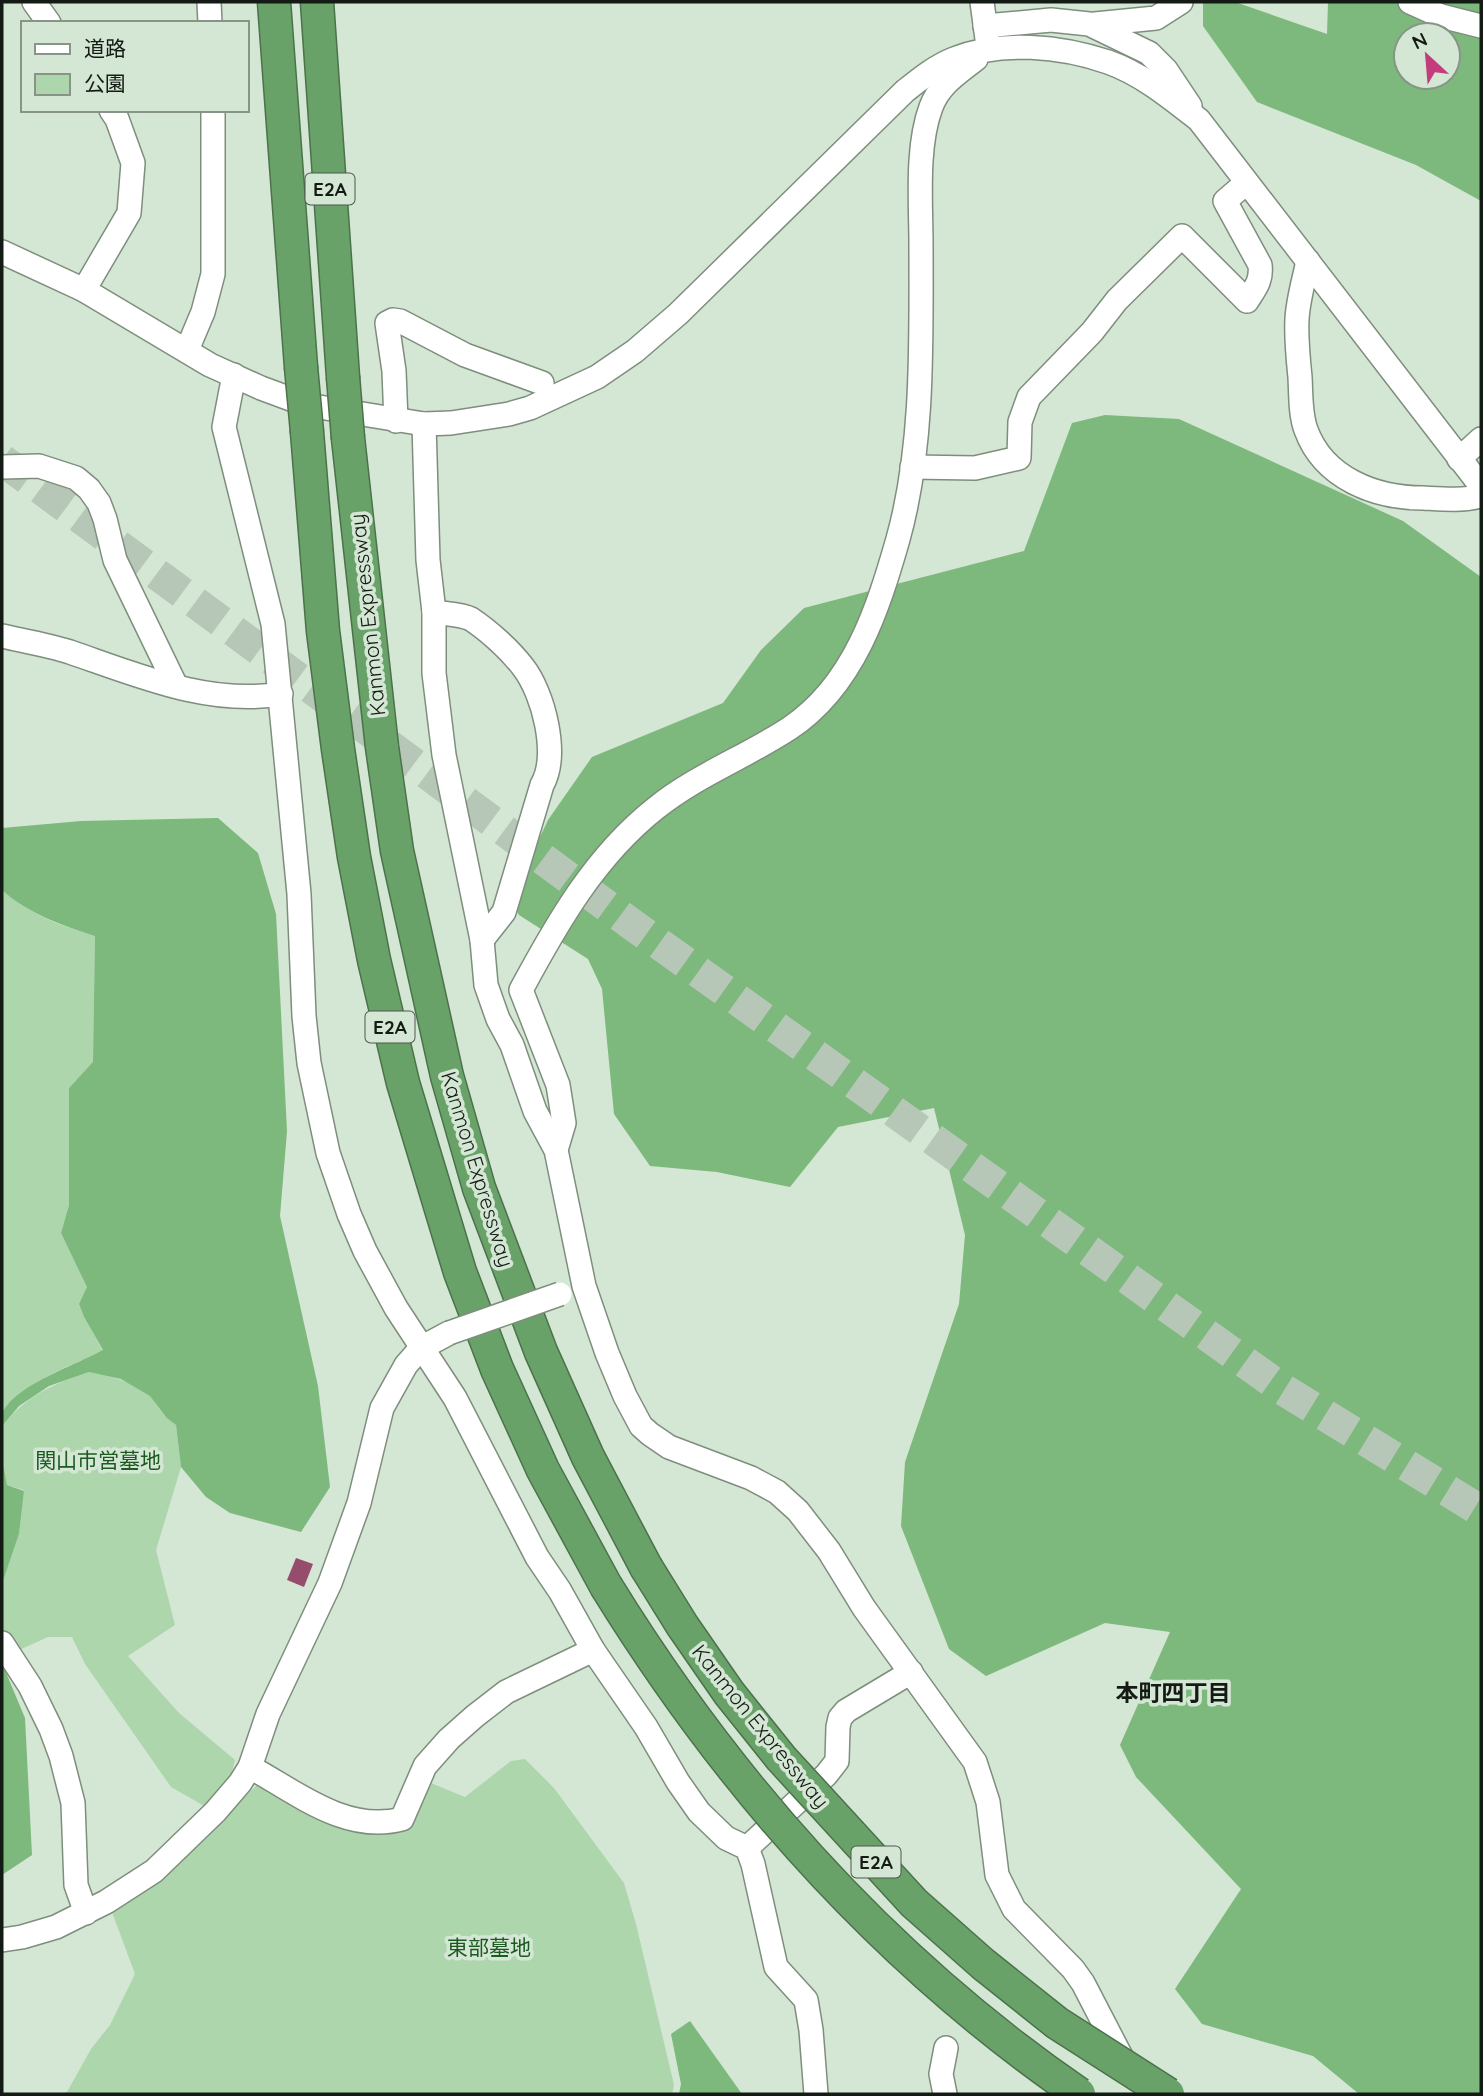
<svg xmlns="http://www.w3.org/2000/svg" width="1483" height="2096" viewBox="0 0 1483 2096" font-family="Quicksand,'Noto Sans JP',sans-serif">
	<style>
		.green { fill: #aed6ad }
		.forest { fill: #7db87d; fill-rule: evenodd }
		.building { fill: #964c6b }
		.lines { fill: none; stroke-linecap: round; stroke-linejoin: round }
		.highway-tunnel { stroke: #b7c7b7; stroke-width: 32; stroke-dasharray: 32 16; stroke-linecap: butt }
		.minor-casing { stroke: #7e8e7d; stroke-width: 26 }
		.highway-casing { stroke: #4b724b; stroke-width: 35 }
		.minor { stroke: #fff; stroke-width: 23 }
		.highway { stroke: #69a269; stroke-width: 32 }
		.minor-bridge-casing { stroke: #7e8e7d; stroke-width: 26; stroke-linecap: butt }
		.highway-bridge-casing { stroke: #4b724b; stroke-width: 35; stroke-linecap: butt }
		.minor-bridge { stroke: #fff; stroke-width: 23 }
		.highway-bridge { stroke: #69a269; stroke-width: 32 }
		.labels { text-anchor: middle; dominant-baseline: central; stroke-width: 7; stroke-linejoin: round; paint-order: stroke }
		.shield { fill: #d4e6d4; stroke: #4e574e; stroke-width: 2 }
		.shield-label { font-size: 19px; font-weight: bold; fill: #141a14 }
		.street-label { font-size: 21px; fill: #141a14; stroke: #d4e6d4 }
		.park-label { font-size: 21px; fill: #1d5a21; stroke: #d4e6d4 }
		.neighbourhood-label { font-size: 23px; font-weight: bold; fill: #141a14; stroke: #d4e6d4 }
	</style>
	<rect width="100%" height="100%" fill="#d4e6d4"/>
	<!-- green -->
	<g class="green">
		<path d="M2,890C26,912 63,928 95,935L93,1063L69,1088V1205L61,1233L88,1287L79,1304L84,1317L103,1351C67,1367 25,1381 2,1415Z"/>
		<path d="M89,1372C110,1376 133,1381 151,1396C160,1404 166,1416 176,1425L181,1467L156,1550L175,1625L128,1656L179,1713L235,1760L231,1776L206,1807L171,1787L85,1664L72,1637H48L6,1656L2,1655V1584L19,1534L24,1490L7,1485L2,1459V1426C28,1395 51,1385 89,1372Z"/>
		<path d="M525,1759L554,1788L624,1883L636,1924L674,2085L672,2094H62L67,2092L91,2049L110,2025L135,1974L112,1912L150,1889L260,1782L382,1828L426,1781L465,1797L511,1761Z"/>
	</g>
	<!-- forest -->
	<g class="forest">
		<path d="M1203,2H1235L1327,34L1328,2H1481V201L1416,165L1257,102L1203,26ZM1406,35H1448V77H1406Z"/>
		<path d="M1105,415L1179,419L1403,521L1481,577V2094H1359L1313,2056L1202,2024L1175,1989L1241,1889L1136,1777L1120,1745L1170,1632L1105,1623L986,1676L949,1649L901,1526L905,1462L959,1304L965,1235L934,1108L838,1127L790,1187L717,1172L650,1166L614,1114L602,989L588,959L519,915L510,900L548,820L592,757L723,703L761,650L804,608L1024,551L1072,423Z"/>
		<path d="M218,818L258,853L276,914L287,1131L280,1216L318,1386L330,1487L301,1532L230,1513L206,1497L181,1467L176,1425L167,1418L150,1396L121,1379L89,1372L49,1386L19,1406L2,1426C2,1423 1,1419 2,1415C10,1387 78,1364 103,1350L84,1317L79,1304L87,1287L61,1233L69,1205V1088L93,1062L95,936C63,926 27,913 2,890V828L81,821Z"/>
		<path d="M2,1459L7,1485L24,1491L19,1534L2,1584Z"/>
		<path d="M2,1663L25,1718L32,1855L2,1875Z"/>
		<path d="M690,2021L742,2094H679L681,2084L671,2034Z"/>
	</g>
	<!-- building -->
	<path class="building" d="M296,1558L313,1564L304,1587L287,1580Z"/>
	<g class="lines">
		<!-- highway-tunnel -->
		<path class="highway-tunnel" d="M2,460L630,923L1284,1390L1481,1511"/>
		<!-- minor casing -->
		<g class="minor-casing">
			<g id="minor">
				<path d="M34,2L49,23"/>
				<path d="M209,2L210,23"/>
				<path d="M982,2L987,39"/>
				<path d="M1410,2L1441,16L1481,26"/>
				<path d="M1095,24L1156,18L1181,2"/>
				<path d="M985,26L1051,20L1089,24L1149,53L1166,70L1190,106"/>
				<path d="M2,252L84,290L210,365L261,388L307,405L424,424L451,423L509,414L530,408L597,377L635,351L678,314L905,91C920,79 936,66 954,59C1001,40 1061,46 1108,62C1142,74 1171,98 1199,120L1481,486"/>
				<path d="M1308,261C1304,280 1298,300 1297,319C1296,338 1298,358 1300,377C1301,394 1300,414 1306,430C1324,479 1376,498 1423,498C1442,499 1462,501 1481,496"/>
				<path d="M84,290L129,213L133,163L117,119L111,110"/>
				<path d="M187,350L203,312L213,274V110"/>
				<path d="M234,375L224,427L273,624L299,894L304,1016L309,1063L328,1153L349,1214L365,1251L396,1308L455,1398L537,1557L560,1591L593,1650L646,1727L678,1782L699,1812L726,1838L747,1848L753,1864L776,1967L806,2000L811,2030L816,2094"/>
				<path d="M396,421L394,371L387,323L393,320L400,321L465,355L542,383"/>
				<path d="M424,424L428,560L434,612V673L444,755L482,940L486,985L498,1019L512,1045L535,1111L556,1150L584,1286L607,1353L625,1396L641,1426L650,1434L669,1447L751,1478L777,1492L798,1511L829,1551L864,1608L975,1762L988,1802L997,1875L1014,1909L1073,1969L1083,1983L1126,2066"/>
				<path d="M1459,459L1481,439"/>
				<path d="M2,467L39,466L76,478L89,489L99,503L105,519L115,560L176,686"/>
				<path d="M912,467L975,468L1019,458L1020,422L1029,397L1092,332L1117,300L1182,236L1247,301C1255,288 1262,281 1260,265L1225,201L1246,183"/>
				<path d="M434,612C445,614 461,614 471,619C489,631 510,650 523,667C544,694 559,755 542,785L504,912L482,940"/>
				<path d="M2,636C24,641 48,645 70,652C137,675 209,706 281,694"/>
				<path d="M556,1150L564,1123L558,1085L521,990C557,923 595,856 656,808C697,775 746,757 790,728C854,685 878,609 898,539C924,446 921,341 921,245C921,203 916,147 931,107C939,85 958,73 976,59"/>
				<path d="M2,1643L30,1686L51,1729L61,1756L73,1803L76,1885L86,1913"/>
				<path d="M250,1767C296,1792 346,1834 402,1819L425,1766L449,1739L475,1716L506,1692L593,1650"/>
				<path d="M747,1848L826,1775L837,1761L838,1727L840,1718L846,1711L911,1672"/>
				<path d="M2,1940L22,1937L56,1927L106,1902L154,1871L215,1812L240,1783L250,1767L268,1714L330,1583L359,1503L382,1408L406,1365L421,1348L449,1333"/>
				<path d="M945,2094L941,2074L946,2048"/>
			</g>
		</g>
		<!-- highway casing -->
		<g class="highway-casing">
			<g id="highway">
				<path d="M274,2L301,367"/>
				<path d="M317,2L343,377"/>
				<path d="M307,432L323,631L338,749L354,857L374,960L403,1083L460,1272L497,1369L543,1470L606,1586"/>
				<path d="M348,438L382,747L397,851L447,1076L479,1188L541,1352L588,1457L646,1567"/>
			</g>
		</g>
		<!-- minor -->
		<use href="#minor" class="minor"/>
		<!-- highway -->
		<use href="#highway" class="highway"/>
		<!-- minor-bridge casing -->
		<g class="minor-bridge-casing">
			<path id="minor-bridge" d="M449,1333L560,1294"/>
		</g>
		<!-- highway-bridge casing -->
		<g class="highway-bridge-casing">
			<g id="highway-bridge">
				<path d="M301,367L307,432"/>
				<path d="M343,377L348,438"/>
				<path d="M646,1567L682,1625L729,1693L781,1758L914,1903L983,1964L1057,2023L1168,2094"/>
				<path d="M606,1586C730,1787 884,1960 1079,2094"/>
			</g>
		</g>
		<!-- minor-bridge -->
		<use href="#minor-bridge" class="minor-bridge"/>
		<!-- highway-bridge -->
		<use href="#highway-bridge" class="highway-bridge"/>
	</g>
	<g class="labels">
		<!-- shield labels -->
		<g class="shield">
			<rect x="305.5" y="173.5" width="49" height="31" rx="5"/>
			<rect x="365.5" y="1011.5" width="49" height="31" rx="5"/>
			<rect x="851.5" y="1846.5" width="49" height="31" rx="5"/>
		</g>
		<g class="shield-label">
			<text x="330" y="189">E2A</text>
			<text x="390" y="1027">E2A</text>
			<text x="876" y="1862">E2A</text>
		</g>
		<!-- street labels -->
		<g class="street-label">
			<text transform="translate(367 615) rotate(-96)">Kanmon Expressway</text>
			<text transform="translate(478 1169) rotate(73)">Kanmon Expressway</text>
			<text transform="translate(761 1726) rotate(51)">Kanmon Expressway</text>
		</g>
		<!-- park labels -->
		<g class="park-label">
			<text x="98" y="1460">関山市営墓地</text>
			<text x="489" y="1947">東部墓地</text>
		</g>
		<!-- neighbourhood labels -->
		<g class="neighbourhood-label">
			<text x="1173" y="1692">本町四丁目</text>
		</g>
	</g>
	<!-- border -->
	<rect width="1483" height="2096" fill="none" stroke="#141a14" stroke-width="7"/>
	<!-- legend -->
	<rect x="21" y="21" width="228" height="91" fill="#d4e6d4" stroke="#879487" stroke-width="2"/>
	<rect x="35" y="44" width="35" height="10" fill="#ffffff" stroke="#879487" stroke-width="2"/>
	<text x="84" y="56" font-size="21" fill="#141a14">道路</text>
	<rect x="35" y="74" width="35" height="21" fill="#aed6ad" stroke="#879487" stroke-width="2"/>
	<text x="84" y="91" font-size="21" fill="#141a14">公園</text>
	<!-- north arrow -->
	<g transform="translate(1427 56) rotate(334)"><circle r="33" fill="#d4e6d4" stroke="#879487" stroke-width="2"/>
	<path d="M0-5L12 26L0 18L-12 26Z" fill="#c33d7d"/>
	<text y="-10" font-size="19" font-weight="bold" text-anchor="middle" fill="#141a14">N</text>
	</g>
</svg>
